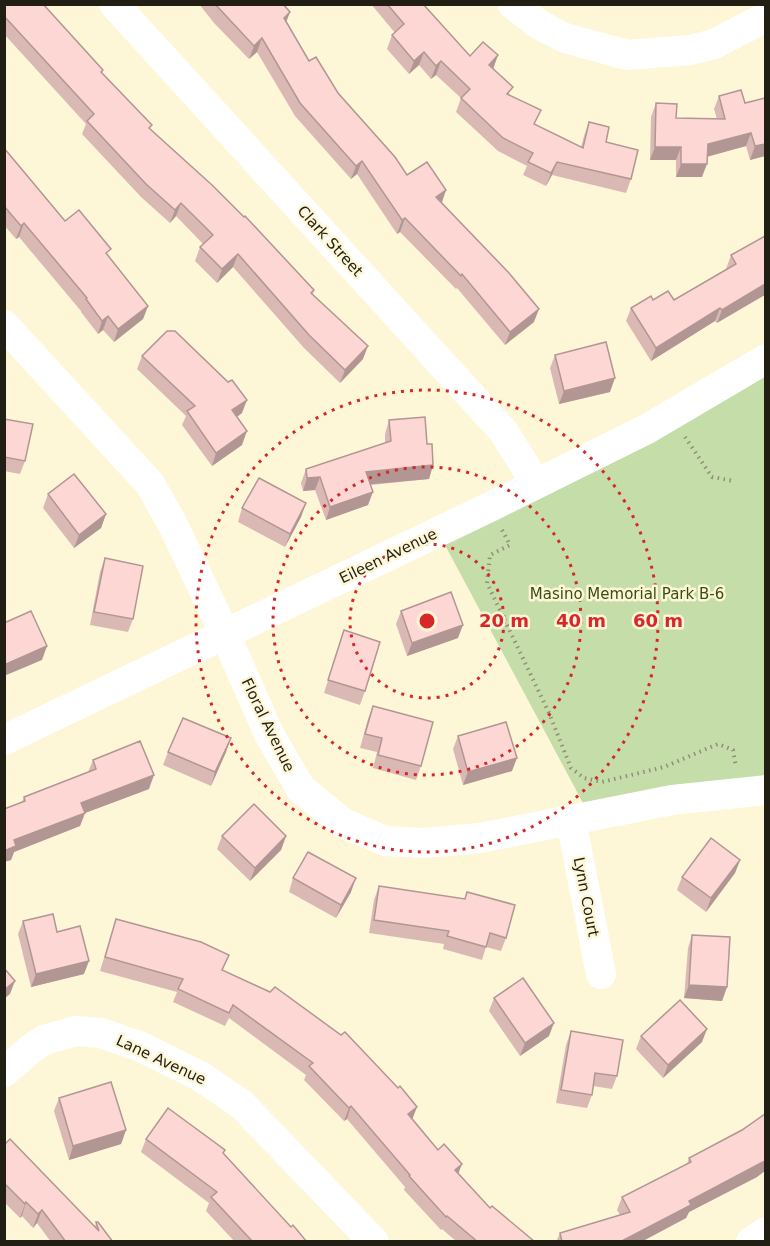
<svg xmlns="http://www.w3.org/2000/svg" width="770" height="1246" viewBox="0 0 770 1246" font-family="'DejaVu Sans',sans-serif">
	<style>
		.green { fill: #c4dda9 }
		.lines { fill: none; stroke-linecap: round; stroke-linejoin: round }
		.path { stroke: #938e78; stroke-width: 4; stroke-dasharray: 1.5 4.5; stroke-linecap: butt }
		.street { stroke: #fff; stroke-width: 30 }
		.wall { fill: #dab9b5 }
		.shaded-wall { fill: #b19694 }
		.building { fill: #fdd7d3; stroke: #b19694; stroke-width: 1.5 }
		.ring { fill: none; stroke: #d62828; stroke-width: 3; stroke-dasharray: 3 6 }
		.labels { text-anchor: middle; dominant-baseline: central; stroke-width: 5; stroke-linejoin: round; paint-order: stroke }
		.street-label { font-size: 15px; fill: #211f13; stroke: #fef7d7 }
		.park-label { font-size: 15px; fill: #364e12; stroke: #fef7d7 }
		.centre { fill: #d62828; stroke: #fef7d7; stroke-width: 3 }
		.ring-label { font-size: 18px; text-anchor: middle; font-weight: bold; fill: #d62828; stroke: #fef7d7; stroke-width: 5; stroke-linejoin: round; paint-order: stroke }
	</style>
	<rect width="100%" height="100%" fill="#fef7d7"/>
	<!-- green -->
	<path class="green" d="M765,359V790L590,816L438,532Z"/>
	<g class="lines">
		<!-- path -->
		<g class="path">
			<path d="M685,437L712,477L734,481"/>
			<path d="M502,530L510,545L490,555L487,583L549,713L571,768L584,778L602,782L664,767L718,744L733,750L736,767"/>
		</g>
		<!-- street -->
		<g class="street">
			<path d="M114,4L503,431L524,464L534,485"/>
			<path d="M513,4L538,24L565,38L627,55L691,50L714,44L766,17"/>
			<path d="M4,325L150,484L173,525L225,634L269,734L301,789L343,823L385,841L423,843L480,838L672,800L766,790"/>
			<path d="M4,740L492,506L647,429L766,359"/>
			<path d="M571,820L601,974"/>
			<path d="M4,1072L32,1048L44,1040L76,1031L101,1033L139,1046L200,1076L241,1104L374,1242"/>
			<path d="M751,1242L766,1232"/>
		</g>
	</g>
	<!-- wall -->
	<g class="wall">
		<path d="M4,4L103,70L102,73L150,129L314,290L313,294L363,359L340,383L304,348L233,267L217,283L195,261L200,247L203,244L176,216L170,223L141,197L82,134L86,124L4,34Z"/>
		<path d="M199,4H283L290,12L286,22L309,61L338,93L407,175L446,190L442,203L534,322L505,345L457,288L456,289L400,232L397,234L357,174L351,179L295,116L257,52L249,59L214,23Z"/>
		<path d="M371,4H423L470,56L498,55L493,69L510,95L536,125L581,147L584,136L589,122L606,142L631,179L626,193L552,175L546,186L523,175L527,166L498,151L456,112L461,98L436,75L431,79L419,65L409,74L387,49L392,35L395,33Z"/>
		<path d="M719,96L745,103L765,98V156L750,160L746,146L707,156L702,177H676V160H650L651,117L656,103L676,118L717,119L714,109Z"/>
		<path d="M4,148L65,221L108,256L148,306L143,319L114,342L103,330L98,334L81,312V311L19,237L16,239L4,225Z"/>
		<path d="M765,236L717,323L715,321L651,361L626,321L631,308L653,300H674L726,269L731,255Z"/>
		<path d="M555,355L610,392L559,404L550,368Z"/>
		<path d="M142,356L242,413L237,417L242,445L212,466L182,425L186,416L137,369Z"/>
		<path d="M4,419L25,461L20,474L4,471Z"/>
		<path d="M389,420L427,444L433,465L429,479L371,485L368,505L326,520L315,490L303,491L301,483L306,469L385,443V434Z"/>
		<path d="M48,494L106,514L101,528L74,548L43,508Z"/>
		<path d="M306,503L301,517L285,547L238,522L242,508Z"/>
		<path d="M105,558L133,619L128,632L90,625L100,572Z"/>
		<path d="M401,611L458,638L407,656L396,624Z"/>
		<path d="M344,630L365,691L360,705L324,693Z"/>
		<path d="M373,706L421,766L416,780L373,768L377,752L360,748L368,719Z"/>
		<path d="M458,736L512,771L463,785L453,749Z"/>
		<path d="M168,752H226L211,786L163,765Z"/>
		<path d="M93,760L149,789L85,813L80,826L14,852L11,860L4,862V809L22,802L24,797L88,772Z"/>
		<path d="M222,836H286L281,850L250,881L217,849Z"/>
		<path d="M740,860L735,873L706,912L677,890L682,877Z"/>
		<path d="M293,878L351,892L336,918L289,892Z"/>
		<path d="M379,886L465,899L467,892L506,938L501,951L486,947L482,960L443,949L444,944L369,933L374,900Z"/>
		<path d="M116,919L223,971L413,1119L458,1174L490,1208L535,1242H457L442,1229L441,1230L404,1190L405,1187L347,1119L344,1121L304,1080L306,1075L229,1018L225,1026L173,1002L177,992L100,971Z"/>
		<path d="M23,921L57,932L84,974L31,987L18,934Z"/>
		<path d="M692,935L727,987L722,1001L684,998L688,948Z"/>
		<path d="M494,998L549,1036L520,1056L489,1011Z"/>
		<path d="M571,1031L617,1076L612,1089L593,1086L592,1095L587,1108L556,1103L566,1045Z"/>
		<path d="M641,1036L702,1042L663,1078L636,1049Z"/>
		<path d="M59,1098L126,1130L121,1144L69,1160L54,1111Z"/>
		<path d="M146,1139L224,1154L291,1227L307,1242H235L206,1211L209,1203L141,1152Z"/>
		<path d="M4,1145L95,1227L96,1222L113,1242H51L37,1223L33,1228L22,1216L20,1218L4,1202Z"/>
		<path d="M689,1158L757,1177L689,1212L686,1218L641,1242H556L560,1233L620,1215L617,1210L622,1197L687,1164Z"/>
	</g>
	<!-- shaded-wall -->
	<g class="shaded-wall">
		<path d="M290,12L285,25L284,18Z"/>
		<path d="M262,38L257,52L249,59L254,46Z"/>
		<path d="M424,52L419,65L409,74L414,61Z"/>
		<path d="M498,55L493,69L489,65Z"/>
		<path d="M441,61L436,75L431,79L436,66Z"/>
		<path d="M751,133L746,146L703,158L708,144Z"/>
		<path d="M765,144V156L750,160L755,146Z"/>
		<path d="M655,147H681L676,160H650Z"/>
		<path d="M362,161L357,174L351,179L356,166Z"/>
		<path d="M557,162L552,175L546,186L551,173Z"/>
		<path d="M681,164H707L702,177H676Z"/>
		<path d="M446,190L441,204L436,197Z"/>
		<path d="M181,203L176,216L170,223L175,210Z"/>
		<path d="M405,218L400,232L397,234L402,220Z"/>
		<path d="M24,223L19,237L16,239L21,226Z"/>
		<path d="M238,254L233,267L217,283L222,269Z"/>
		<path d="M765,284V295L717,323L722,310Z"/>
		<path d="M148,306L143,319L114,342L118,329Z"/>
		<path d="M720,308L715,321L651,361L656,348Z"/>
		<path d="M539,309L534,322L505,345L510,332Z"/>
		<path d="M108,316L103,330L98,334L102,321Z"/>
		<path d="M368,346L363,359L340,383L345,370Z"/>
		<path d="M615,378L610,392L559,404L564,391Z"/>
		<path d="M247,400L242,413L227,424L232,410Z"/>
		<path d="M247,431L242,445L212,466L216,453Z"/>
		<path d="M433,465L429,479L362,485L366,472Z"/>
		<path d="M320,477L315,490L303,491L307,478Z"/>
		<path d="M373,492L368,505L326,520L330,507Z"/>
		<path d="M306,503L301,517L285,547L290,534Z"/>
		<path d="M106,514L101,528L74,548L79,535Z"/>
		<path d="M463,625L458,638L407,656L412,643Z"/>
		<path d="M47,646L42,660L4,676V665Z"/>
		<path d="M231,738L226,752L211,786L215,772Z"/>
		<path d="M517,758L512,771L463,785L468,772Z"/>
		<path d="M154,775L149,789L85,813L80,826L14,852L11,860L4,862V851L14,840L81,803Z"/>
		<path d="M286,836L281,850L250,881L255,868Z"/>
		<path d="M740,860L735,873L706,912L711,898Z"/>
		<path d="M356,878L351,892L336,918L341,905Z"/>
		<path d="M89,961L84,974L31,987L36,974Z"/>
		<path d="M15,981L10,994L4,999V990Z"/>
		<path d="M689,985L727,987L722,1001L684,998Z"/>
		<path d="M554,1023L549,1036L520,1056L525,1043Z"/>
		<path d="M707,1029L702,1042L663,1078L668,1065Z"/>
		<path d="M351,1106L347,1119L344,1121L349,1108Z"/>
		<path d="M417,1107L412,1120L408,1114Z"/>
		<path d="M126,1130L121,1144L69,1160L73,1146Z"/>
		<path d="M765,1161V1171L757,1177L689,1212L686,1218L641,1242H620L689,1201Z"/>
		<path d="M462,1164L457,1177L455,1170Z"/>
		<path d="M26,1202L22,1216L20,1218L25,1204Z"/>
		<path d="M42,1210L37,1223L33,1228L38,1214Z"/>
	</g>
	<!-- building -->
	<g class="building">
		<path d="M4,4H43L103,70L101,72L152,125L149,128L212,185L244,217L245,216L314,290L311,293L368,346L345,370L309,335L238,254L222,269L200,247L213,235L181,203L175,210L146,184L87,121L94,114L4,16Z"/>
		<path d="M215,4H283L290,12L284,18L309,61L316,57L338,93L395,157L407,175L427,162L446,190L436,197L509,273L539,309L510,332L462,274L461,276L405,218L402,220L362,161L356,166L300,103L262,38L254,46Z"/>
		<path d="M387,4H423L470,56L483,42L498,55L489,65L513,87L507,94L541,110L534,124L583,148L589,122L609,127L606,142L638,150L631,179L557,162L551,173L528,162L533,153L503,138L461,98L470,89L441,61L436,66L424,52L414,61L392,35L404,24Z"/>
		<path d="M741,90L745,103L765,98V144L755,146L751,133L708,144L707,164H681V147H655L656,103L677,104L676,118L725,119L719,96Z"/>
		<path d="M4,148L65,221L79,210L111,249L106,253L148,306L118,329L108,316L102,321L86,299L87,298L24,223L21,226L4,206Z"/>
		<path d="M765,236V284L722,310L720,308L656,348L631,308L651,296L653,300L668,291L674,300L736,264L731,255Z"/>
		<path d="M167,331H175L228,382L232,380L247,400L232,410L247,431L216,453L187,411L195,406L142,356Z"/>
		<path d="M606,342L615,378L564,391L555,355Z"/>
		<path d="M425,417L427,444H432L433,465L366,472L373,492L330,507L320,477L307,478L306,469L391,441L389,420Z"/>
		<path d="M4,419L33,424L25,461L4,457Z"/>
		<path d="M74,474L106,514L79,535L48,494Z"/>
		<path d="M259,478L306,503L290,534L242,508Z"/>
		<path d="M105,558L143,566L133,619L94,612Z"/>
		<path d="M451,592L463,625L412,643L401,611Z"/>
		<path d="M31,611L47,646L4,665V623Z"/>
		<path d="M344,630L380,642L365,691L328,680Z"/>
		<path d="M373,706L433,722L421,766L378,755L382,738L365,734Z"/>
		<path d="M183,718L231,738L215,772L168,752Z"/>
		<path d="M506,722L517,758L468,772L458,736Z"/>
		<path d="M140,741L154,775L81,803L85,813L14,840L16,846L4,851V809L25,801L24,797L96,769L93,760Z"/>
		<path d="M254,804L286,836L255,868L222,836Z"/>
		<path d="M711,838L740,860L711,898L682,877Z"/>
		<path d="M308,852L356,878L341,905L293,878Z"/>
		<path d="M379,886L465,899L467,892L515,905L506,938L490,933L486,947L447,936L449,931L374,920Z"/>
		<path d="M53,914L57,932L80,926L89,961L36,974L23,921Z"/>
		<path d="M116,919L201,942L229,955L222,970L270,992L275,987L341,1035L345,1032L398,1088L400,1086L417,1107L408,1114L438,1150L444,1144L462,1164L455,1170L490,1208L492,1206L535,1242H478L447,1216L446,1217L409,1176L410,1175L351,1106L349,1108L309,1066L313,1063L233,1005L229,1013L178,989L183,979L105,957Z"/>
		<path d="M692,935L730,937L727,987L689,985Z"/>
		<path d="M4,968L15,981L4,990Z"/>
		<path d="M523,978L554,1023L525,1043L494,998Z"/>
		<path d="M680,1000L707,1029L668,1065L641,1036Z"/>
		<path d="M571,1031L623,1040L617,1076L595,1073L592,1095L561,1090Z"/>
		<path d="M111,1082L126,1130L73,1146L59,1098Z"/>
		<path d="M168,1108L225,1150L223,1153L291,1227L293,1225L307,1242H253L211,1197L217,1192L146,1139Z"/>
		<path d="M765,1114V1161L761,1163L689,1201L691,1205L620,1242H562L560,1233L630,1212L622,1197L691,1162L689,1158L742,1130Z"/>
		<path d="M10,1139L99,1231L96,1222H98L113,1242H66L42,1210L38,1214L26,1202L25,1204L4,1183V1145Z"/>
	</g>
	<!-- distance rings -->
	<g class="ring">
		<circle cx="427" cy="621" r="77"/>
		<circle cx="427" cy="621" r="154"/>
		<circle cx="427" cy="621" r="231"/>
	</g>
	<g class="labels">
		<!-- street labels -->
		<g class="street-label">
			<text transform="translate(330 241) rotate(48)">Clark Street</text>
			<text transform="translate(388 556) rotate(-26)">Eileen Avenue</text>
			<text transform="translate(268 725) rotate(64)">Floral Avenue</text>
			<text transform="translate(586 897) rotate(79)">Lynn Court</text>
			<text transform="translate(161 1060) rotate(25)">Lane Avenue</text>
		</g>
		<!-- park labels -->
		<g class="park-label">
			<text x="627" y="594">Masino Memorial Park B-6</text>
		</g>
	</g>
	<circle cx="427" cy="621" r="9" class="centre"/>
	<g class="ring-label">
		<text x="504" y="627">20 m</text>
		<text x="581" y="627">40 m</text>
		<text x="658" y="627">60 m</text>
	</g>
	<!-- border -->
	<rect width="770" height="1246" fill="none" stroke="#211f13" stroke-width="12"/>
</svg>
